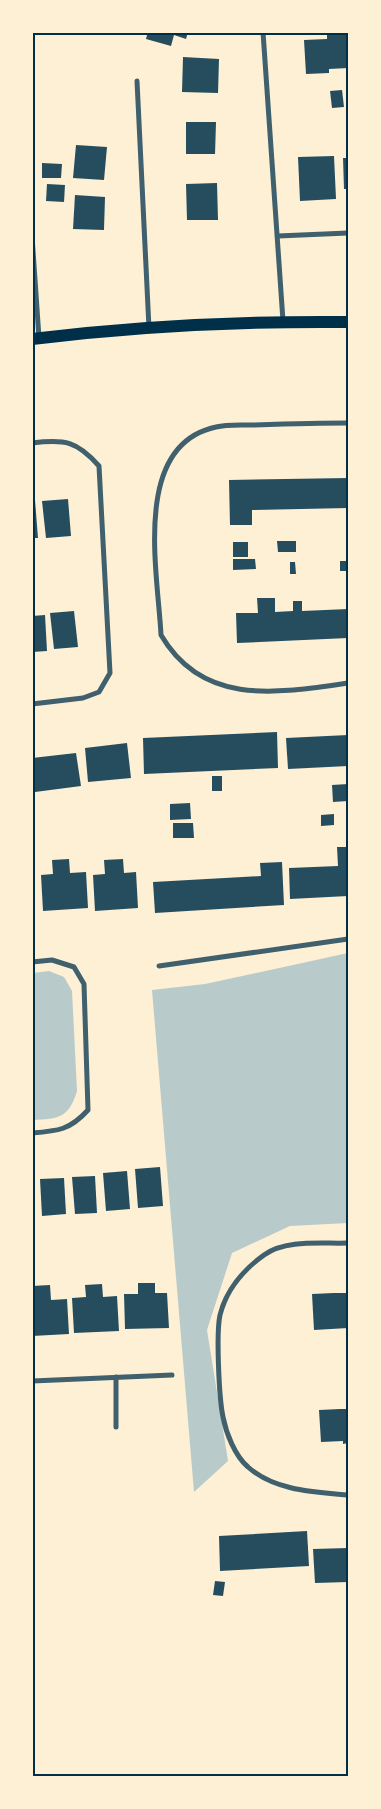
<svg xmlns="http://www.w3.org/2000/svg" width="381" height="1809" viewBox="0 0 381 1809" font-family="'DM Sans',sans-serif">
	<style>
		.green { fill: #b9caca }
		.building { fill: #264d5e }
		.lines { fill: none; stroke-linecap: round; stroke-linejoin: round }
		.minor { stroke: #3f606c; stroke-width: 5 }
		.primary { stroke: #003049; stroke-width: 12 }
		.neatline { fill: none; stroke: #003049; stroke-width: 2 }
	</style>
	<rect width="100%" height="100%" fill="#fdf0d5"/>
	<!-- green -->
	<g class="green">
		<path d="M348,953V1223L290,1226L232,1253L207,1330L228,1461L194,1492L152,990L205,984Z"/>
		<path d="M49,971L64,977L72,991L77,1091C69,1118 58,1119 33,1120V973Z"/>
	</g>
	<!-- building -->
	<g class="building">
		<path d="M141,32H188L186,39L174,35L171,46L146,39L147,35Z"/>
		<path d="M348,34V68L329,69V73L306,74L304,40L327,39V35Z"/>
		<path d="M183,57L219,59L218,93L182,92Z"/>
		<path d="M342,90L344,107L332,108L330,91Z"/>
		<path d="M186,122H216L215,154H186Z"/>
		<path d="M76,145L107,147L104,180L73,178Z"/>
		<path d="M334,156L336,199L300,201L298,157Z"/>
		<path d="M343,158H348V189H344Z"/>
		<path d="M42,163L62,164L61,178H42Z"/>
		<path d="M217,183L218,220H187L186,184Z"/>
		<path d="M47,184L65,185L64,202L46,201Z"/>
		<path d="M75,195L105,197L104,230L73,229Z"/>
		<path d="M348,478V508L252,510V525H230L229,480Z"/>
		<path d="M68,499L71,536L46,538L42,501Z"/>
		<path d="M35,500L38,538H32V501Z"/>
		<path d="M277,541H296V552H278Z"/>
		<rect x="233" y="542" width="15" height="15"/>
		<path d="M233,559H255L256,569L233,570Z"/>
		<rect x="340" y="561" width="8" height="10"/>
		<path d="M290,562H295L296,574H290Z"/>
		<path d="M257,598H275V612L293,611V601H302V611L348,609V638L237,643L236,613H258Z"/>
		<path d="M74,611L78,647L54,649L50,613Z"/>
		<path d="M45,615L47,651L32,652V616Z"/>
		<path d="M277,732L278,768L144,774L143,738Z"/>
		<path d="M348,735V766L288,769L286,738Z"/>
		<path d="M127,743L131,778L88,782L85,748Z"/>
		<path d="M76,753L81,786L35,792L32,758Z"/>
		<rect x="212" y="776" width="10" height="15"/>
		<path d="M348,784V801L333,802L332,785Z"/>
		<path d="M190,803L191,819L170,820V804Z"/>
		<path d="M334,814V825L321,826V815Z"/>
		<path d="M173,823H193L194,838H173Z"/>
		<path d="M337,847H348V896L290,899L289,868L338,866Z"/>
		<path d="M69,859L70,873L86,872L88,908L43,911L41,875L53,874L52,860Z"/>
		<path d="M123,859L124,873L136,872L138,908L95,911L93,875L105,874L104,860Z"/>
		<path d="M282,862L284,905L155,913L153,882L261,876L260,863Z"/>
		<path d="M160,1167L163,1206L138,1208L135,1169Z"/>
		<path d="M127,1171L130,1209L106,1211L103,1173Z"/>
		<path d="M95,1176L97,1213L75,1214L72,1177Z"/>
		<path d="M64,1178L66,1214L42,1216L40,1179Z"/>
		<path d="M138,1283H155V1293H167L169,1328L125,1329L124,1294H138Z"/>
		<path d="M102,1284L103,1297L117,1296L119,1331L74,1333L72,1298L86,1297L85,1285Z"/>
		<path d="M50,1285L51,1300L67,1299L69,1334L32,1336V1286Z"/>
		<path d="M334,1293H348V1328L314,1330L312,1294Z"/>
		<path d="M340,1409H348V1443L343,1444V1441L321,1442L319,1410Z"/>
		<path d="M307,1531L309,1566L220,1571L219,1536Z"/>
		<path d="M348,1548V1582L315,1583L313,1549Z"/>
		<path d="M215,1581L225,1582L223,1596L213,1595Z"/>
	</g>
	<g class="lines">
		<!-- minor -->
		<g class="minor">
			<path d="M263,32L283,321"/>
			<path d="M137,81L149,328"/>
			<path d="M32,236L39,338"/>
			<path d="M278,236L348,233"/>
			<path d="M348,423C317,423 285,424 253,425C241,425 227,424 216,427C131,445 158,573 161,635C203,707 278,693 348,683"/>
			<path d="M32,443C65,439 77,441 99,466L110,673L99,692L83,698L32,704"/>
			<path d="M32,962L52,960L74,967L84,984L88,1110C70,1130 58,1131 32,1133"/>
			<path d="M159,966L348,939"/>
			<path d="M348,1243C322,1244 286,1239 264,1255C243,1270 226,1291 220,1315C216,1333 219,1398 223,1417C226,1433 235,1456 248,1467C275,1491 315,1492 348,1495"/>
			<path d="M32,1381L172,1375"/>
			<path d="M116,1427V1377"/>
		</g>
		<!-- primary -->
		<path class="primary" d="M32,339C137,326 243,321 348,322"/>
	</g>
	<!-- border -->
	<rect width="381" height="1809" fill="none" stroke="#fdf0d5" stroke-width="68"/>
	<rect x="34" y="34" width="313" height="1741" class="neatline"/>
</svg>
